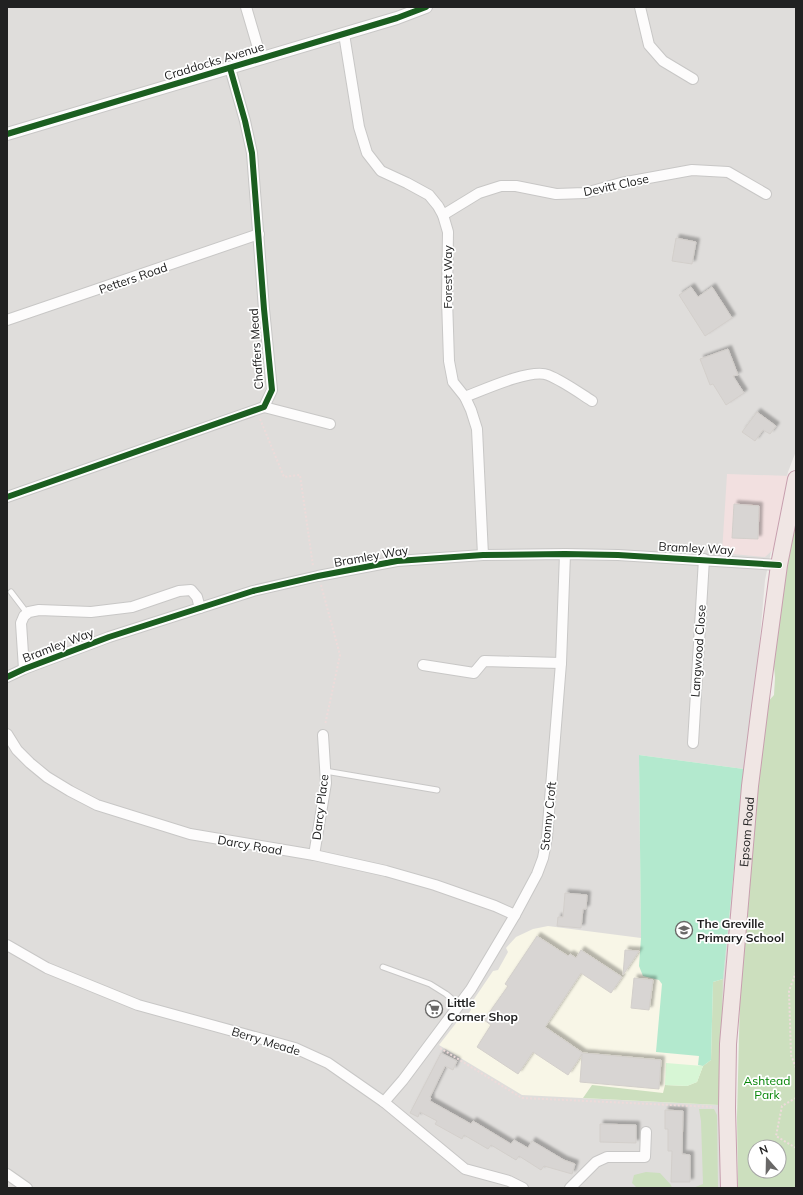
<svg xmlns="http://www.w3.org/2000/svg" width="803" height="1195" viewBox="0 0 803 1195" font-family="Mulish,sans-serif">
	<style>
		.residential { fill: #dfdddb }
		.commercial { fill: #f2e0e0 }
		.education { fill: #f8f6e7 }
		.forest { fill: #ccdfbe; fill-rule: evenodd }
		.park { fill: #d7f6d5 }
		.pitch { fill: #b3e9ce }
		.building { fill: #d8d5d3; stroke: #d3cfcb; filter: url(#shadow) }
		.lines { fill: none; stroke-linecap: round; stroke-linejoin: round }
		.service-casing { stroke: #c8c7c6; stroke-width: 7 }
		.minor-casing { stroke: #c8c7c6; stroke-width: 12 }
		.tertiary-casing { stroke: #c8c7c6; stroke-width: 14 }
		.trunk-casing { stroke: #c79fae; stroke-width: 18 }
		.path { stroke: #eddbda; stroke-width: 2; stroke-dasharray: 2 2; stroke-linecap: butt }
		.service { stroke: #fdfcfc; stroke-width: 5 }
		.minor { stroke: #fdfcfc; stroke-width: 10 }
		.tertiary { stroke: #fdfcfc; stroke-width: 12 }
		.trunk { stroke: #f0e6e4; stroke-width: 16 }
		.cycleway-casing { stroke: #fff; stroke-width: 8 }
		.cycleway { stroke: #1b5e20; stroke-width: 6 }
		.labels { text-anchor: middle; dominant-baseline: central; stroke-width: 3.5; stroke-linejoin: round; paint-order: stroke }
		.street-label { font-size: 12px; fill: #212121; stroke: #fff }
		.poi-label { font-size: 12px; font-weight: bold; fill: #212121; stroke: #fff; text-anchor: start }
		.park-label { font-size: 12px; fill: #058507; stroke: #fff }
	</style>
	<defs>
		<filter id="shadow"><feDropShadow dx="3.5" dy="-3.5" stdDeviation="1" flood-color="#0004"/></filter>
	</defs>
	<rect width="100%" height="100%" fill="#f0edea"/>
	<!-- residential -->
	<path class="residential" d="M7,7H796V451L788,472L765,580L730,981L725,1188H7Z"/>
	<!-- commercial -->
	<path class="commercial" d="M727,474L791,476L776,547L765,557L722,553Z"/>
	<!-- education -->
	<path class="education" d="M639,755L744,769L722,986L719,1105L522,1095L439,1045L460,1018H465L471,1010L470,1005L493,971L498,970L508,952L506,948L516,937L533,929L548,926L641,938Z"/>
	<!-- forest -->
	<g class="forest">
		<path d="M796,520V1188H738L737,1117L740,998L762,731L766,704L774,695L775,678L773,654L784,577ZM755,1147H779V1171H755Z"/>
		<path d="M723,979L719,1105L583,1098L592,1085L663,1093L665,1085L687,1086L697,1082L703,1066L711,1060L713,982Z"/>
		<path d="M699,1109H714L717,1115L718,1188H693L703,1184L701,1121Z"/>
		<path d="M646,1172L660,1173L671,1185L672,1188H637L632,1183L634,1175Z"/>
	</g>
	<!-- park -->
	<path class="park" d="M666,1063L703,1066L697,1082L687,1086L665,1085Z"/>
	<!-- pitch -->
	<path class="pitch" d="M639,755L744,769L723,979L713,982L711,1060L703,1066L698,1065L699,1056L656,1052L662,984L659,980L643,976L639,966L641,938Z"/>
	<!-- building -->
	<g class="building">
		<path d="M676,238L696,242L692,264L672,261Z"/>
		<path d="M691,287L698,297L712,287L732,318L705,336L679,295Z"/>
		<path d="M728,349L738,375L733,376L744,393L726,405L713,384L710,385L700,359Z"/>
		<path d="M757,412L776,426L770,434L763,430L755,441L742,432Z"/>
		<path d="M734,504L759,506L758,539L732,538Z"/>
		<path d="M565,893L587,895L586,909H583L581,928L557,926L558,917H563Z"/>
		<path d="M537,936L568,956L570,954L576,958L581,950L622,977L611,993L581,973L545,1027L583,1053L661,1060L659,1089L580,1082L582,1054L568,1075L533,1052L518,1074L477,1047L491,1025L484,1020L508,986L505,984Z"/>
		<path d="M625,950L639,951L623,975Z"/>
		<path d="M634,978L653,980L649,1010L631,1008Z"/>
		<path d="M441,1053L457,1061L453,1070L445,1066L430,1097L431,1098L430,1101L471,1124L473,1121L511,1144L514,1140L528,1148L532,1141L564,1160L575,1164L572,1174L544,1166L541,1170L519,1156L516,1160L491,1145L488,1149L464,1135L462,1139L435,1124L437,1121L420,1112L418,1117L410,1113Z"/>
		<path d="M665,1110L683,1111L682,1154L690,1155V1182H671L672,1151H668V1129H665Z"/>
		<path d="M600,1124L636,1125V1143L600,1142Z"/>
	</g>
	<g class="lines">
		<!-- service casing -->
		<g class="service-casing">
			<g id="service">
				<path d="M11,592L27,613"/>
				<path d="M325,771L437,790"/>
				<path d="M383,967L430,984L446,994L459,1005"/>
			</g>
		</g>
		<!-- minor casing -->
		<g class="minor-casing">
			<g id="minor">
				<path d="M246,7L261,58"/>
				<path d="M640,7L649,45L663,61L693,79"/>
				<path d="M344,34L359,127L367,153L381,171L407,183L429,195L438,206L443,215L448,232L447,299L449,361L453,382L465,397L471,410L477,429L483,555"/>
				<path d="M443,215L479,193L501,186H516L556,194L585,193L621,183L692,170L728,172L766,194"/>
				<path d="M7,320L259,234"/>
				<path d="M465,397C483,390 531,368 548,375C563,381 578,392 592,401"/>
				<path d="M264,407L330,424"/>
				<path d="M7,497L264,407L272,390L264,309L252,153L245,121L230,68"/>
				<path d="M423,665L474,673L484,661L561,663"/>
				<path d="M24,669L21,623L24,616L29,612L39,610L91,612L132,607L179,591L191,590L197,597L200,608"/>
				<path d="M7,677L24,669L109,637L253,591L318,576L397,561L483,555L565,554L618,555L779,565"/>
				<path d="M7,734L17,750L30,763L47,777L70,791L97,805L190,834L314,855L386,871L435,885L495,906L515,915"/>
				<path d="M693,743L704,559"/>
				<path d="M314,855L326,783L323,735"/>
				<path d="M7,945L47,968L138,1005L295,1048L328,1063L384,1102L465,1169L509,1181L523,1188"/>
				<path d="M384,1102L403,1080L471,989L515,915L537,874L543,858L547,837L561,663L565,554"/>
				<path d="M7,1174L27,1188"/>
				<path d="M570,1188L596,1162L607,1157H645L646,1132"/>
			</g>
		</g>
		<!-- tertiary casing -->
		<g class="tertiary-casing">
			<path id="tertiary" d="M7,134L397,18L426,7"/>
		</g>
		<!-- trunk casing -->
		<g class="trunk-casing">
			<g id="trunk">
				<path id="s1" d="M729,1188L727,1108L728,1044L750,786L760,706L779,565L796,479"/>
			</g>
		</g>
		<!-- path -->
		<g class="path">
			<path d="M260,419L284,477L300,475L313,566"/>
			<path d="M321,585L340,655L325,725"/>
			<path d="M796,972L789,991L791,1055L796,1068"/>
			<path d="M440,1048L522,1098L714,1107"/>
			<path d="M796,1098L782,1106L776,1136L796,1148"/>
		</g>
		<!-- service -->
		<use href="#service" class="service"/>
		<!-- minor -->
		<use href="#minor" class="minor"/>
		<!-- tertiary -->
		<use href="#tertiary" class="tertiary"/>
		<!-- trunk -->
		<use href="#trunk" class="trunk"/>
		<!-- cycleway casing -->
		<g class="cycleway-casing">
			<g id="cycleway">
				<path d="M7,134L397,18L426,7"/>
				<path d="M7,497L264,407L272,390L264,309L252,153L245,121L230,68"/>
				<path d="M7,677L24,669L109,637L253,591L318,576L397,561L483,555L565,554L618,555L779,565"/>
			</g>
		</g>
		<!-- cycleway -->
		<use href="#cycleway" class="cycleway"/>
	</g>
	<!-- icons -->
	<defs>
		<g id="school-ring" transform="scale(0.9)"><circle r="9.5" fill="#fff" stroke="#696867" stroke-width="1.5"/><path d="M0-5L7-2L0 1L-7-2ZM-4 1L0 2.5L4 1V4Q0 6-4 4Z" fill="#696867"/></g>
		<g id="supermarket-ring" transform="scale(0.9)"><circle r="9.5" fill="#fff" stroke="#696867" stroke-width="1.5"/><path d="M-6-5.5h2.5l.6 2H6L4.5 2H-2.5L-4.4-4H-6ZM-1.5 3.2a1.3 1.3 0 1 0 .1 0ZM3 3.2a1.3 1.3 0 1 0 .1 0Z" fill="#696867"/></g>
	</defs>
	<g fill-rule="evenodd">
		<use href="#school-ring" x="684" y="930"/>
		<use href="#supermarket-ring" x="434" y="1009"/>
	</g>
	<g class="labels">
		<!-- street labels -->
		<g class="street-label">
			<text transform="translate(214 61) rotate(-17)">Craddocks Avenue</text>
			<text transform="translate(616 185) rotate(-12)">Devitt Close</text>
			<text transform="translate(447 277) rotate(-90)">Forest Way</text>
			<text transform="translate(133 278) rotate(-19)">Petters Road</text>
			<text transform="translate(256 349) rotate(-94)">Chaffers Mead</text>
			<text transform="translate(696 548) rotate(3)">Bramley Way</text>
			<text transform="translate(371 556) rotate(-10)">Bramley Way</text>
			<text transform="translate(58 645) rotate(-21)">Bramley Way</text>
			<text transform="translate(698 651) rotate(-86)">Langwood Close</text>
			<text transform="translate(320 807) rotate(-83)">Darcy Place</text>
			<text transform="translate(548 816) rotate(-84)">Stonny Croft</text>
			<text stroke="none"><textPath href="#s1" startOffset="357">Epsom Road</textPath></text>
			<text transform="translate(250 845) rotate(10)">Darcy Road</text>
			<text transform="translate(266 1041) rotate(17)">Berry Meade</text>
		</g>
		<!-- poi labels -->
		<g class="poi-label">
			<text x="697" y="923">The Greville<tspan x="697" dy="14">Primary School</tspan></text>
			<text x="447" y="1002">Little<tspan x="447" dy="14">Corner Shop</tspan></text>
		</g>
		<!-- park labels -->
		<g class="park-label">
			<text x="767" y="1080">Ashtead<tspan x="767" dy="14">Park</tspan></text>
		</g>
	</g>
	<!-- border -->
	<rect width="803" height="1195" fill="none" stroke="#212121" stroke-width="16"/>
	<!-- north arrow -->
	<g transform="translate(767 1159) rotate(340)"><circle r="19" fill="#ffffff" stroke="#a6a6a6"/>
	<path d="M0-3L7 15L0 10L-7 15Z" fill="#696867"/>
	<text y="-6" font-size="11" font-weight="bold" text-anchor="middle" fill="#212121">N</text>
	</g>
</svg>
